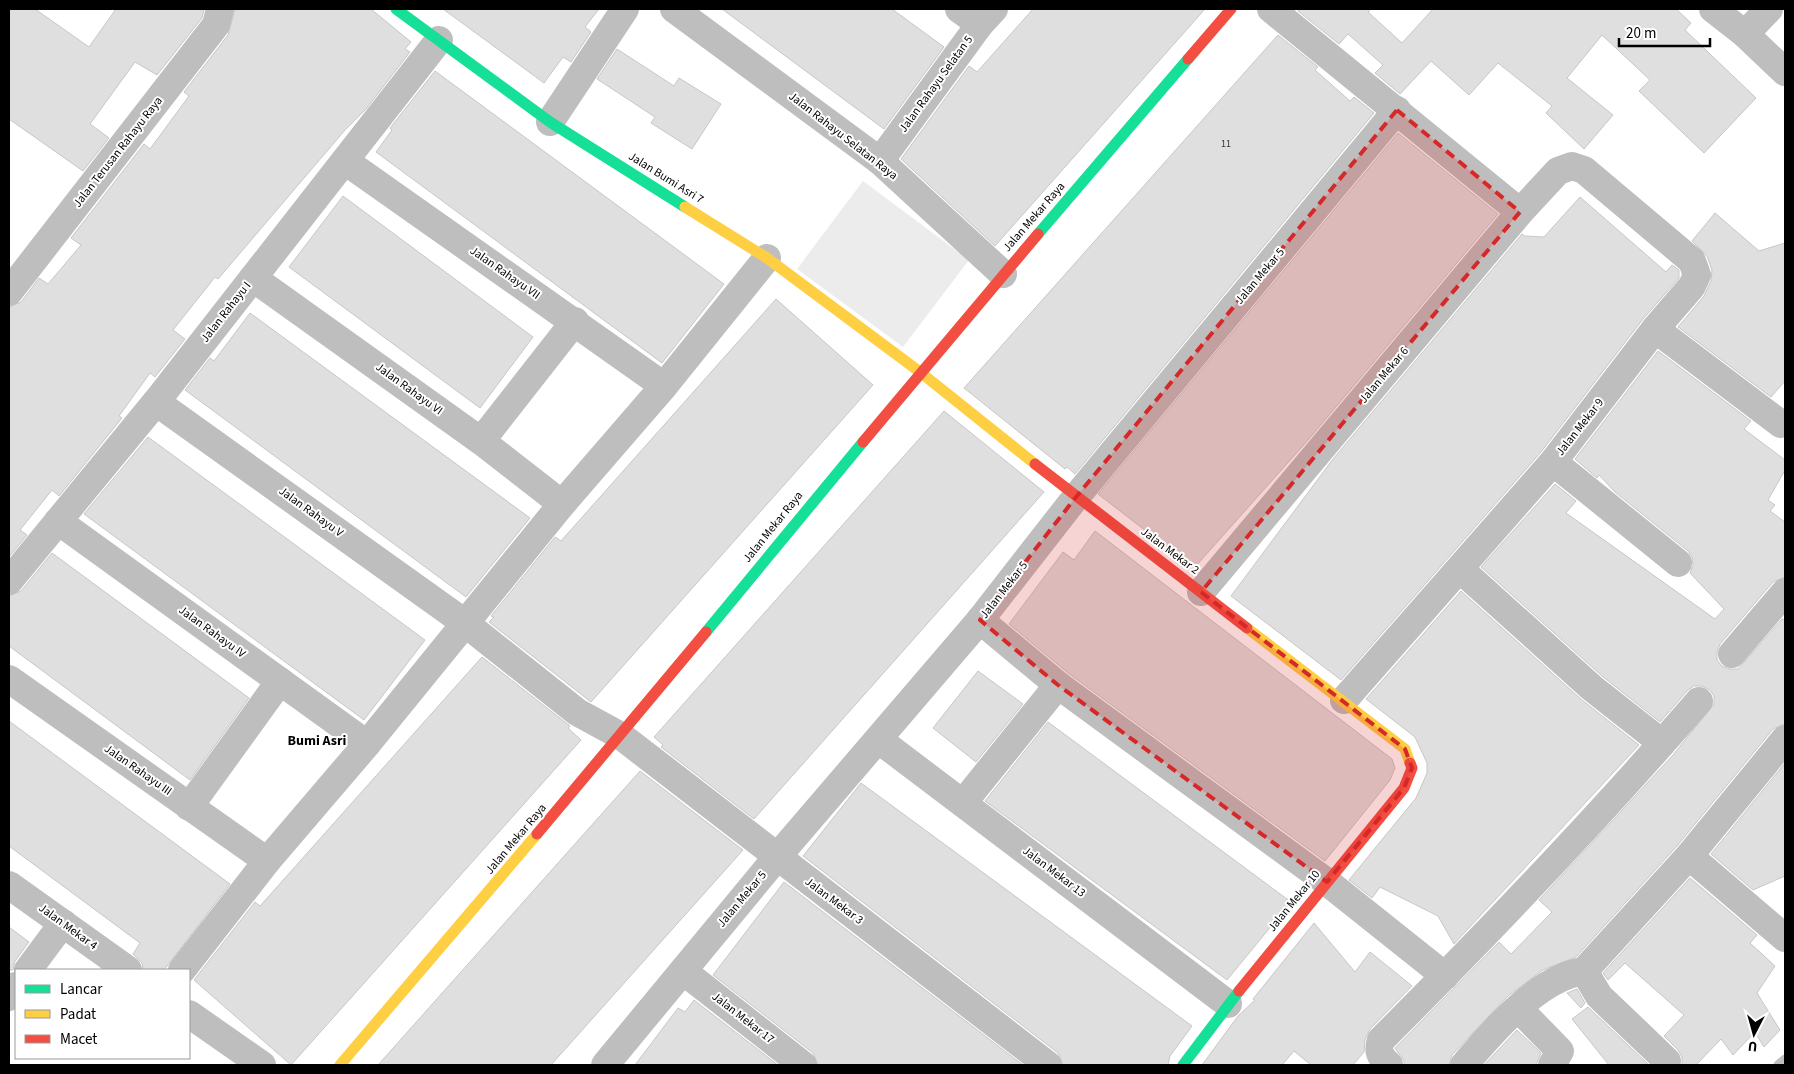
<svg xmlns="http://www.w3.org/2000/svg" width="1794" height="1074" viewBox="0 0 1794 1074" font-family="'Source Sans 3',sans-serif">
	<style>
		.green { fill: #ececec }
		.lines { fill: none; stroke-linecap: round; stroke-linejoin: round }
		.stream { stroke: #bfbfbf; stroke-width: 9 }
		.building { fill: #dfdfdf; stroke: #c7c7c7 }
		.street { stroke: #bebebe; stroke-width: 28 }
		.fast { stroke: #16e098; stroke-width: 11 }
		.slow { stroke: #ffcf43; stroke-width: 11 }
		.jam { stroke: #f24e42; stroke-width: 11 }
		.marked { fill: #d62828; fill-opacity: 0.2; stroke: #d62828; stroke-width: 4; stroke-dasharray: 10 6; stroke-linejoin: round }
		.labels { text-anchor: middle; dominant-baseline: central; stroke-width: 4; stroke-linejoin: round; paint-order: stroke }
		.number-label { font-size: 10px; fill: #383838 }
		.street-label { font-size: 12px; fill: #000; stroke: #fff }
		.neighbourhood-label { font-size: 14px; font-weight: bold; fill: #000; stroke: #fff }
	</style>
	<rect width="100%" height="100%" fill="#fff"/>
	<!-- green -->
	<path class="green" d="M863,181L969,260L903,347L797,269Z"/>
	<g class="lines">
		<!-- stream -->
		<path class="stream" d="M1778,1065L1785,1059"/>
	</g>
	<!-- building -->
	<g class="building">
		<path d="M9,9H35L89,47L116,9H204L202,18L157,75L135,62L90,124L109,138L83,171L9,119Z"/>
		<path d="M235,9H371L411,42L405,49L410,52L366,109L345,130L218,279L215,277L173,330L185,339L155,377L150,373L119,416L122,418L59,496L52,490L20,530L27,535L9,557V307L21,302L39,278L48,284L81,245L71,238L144,144L150,149L189,96L184,92L228,35Z"/>
		<path d="M443,9H599L585,27L591,32L571,62L563,57L544,83Z"/>
		<path d="M722,9H892L944,47L884,129Z"/>
		<path d="M1033,9H1205L995,246L901,159L969,66L977,72Z"/>
		<path d="M1301,9H1371L1368,12L1402,43L1433,9H1676L1691,23L1685,30L1756,98L1704,153L1639,91L1650,80L1602,35L1567,78L1613,115L1584,149L1546,113L1552,106L1498,63L1469,95L1431,61L1400,94L1375,73L1383,65L1348,34L1339,44L1298,11Z"/>
		<path d="M1278,35L1318,67L1315,70L1350,101L1354,97L1374,113L1075,474L1067,467L1065,469L964,388Z"/>
		<path d="M617,49L674,86L679,78L721,104L692,149L651,123L655,117L597,79Z"/>
		<path d="M435,71L724,284L662,363L376,152L392,130L390,128Z"/>
		<path d="M1398,133L1498,214L1309,439L1194,568L1098,494Z"/>
		<path d="M343,196L533,337L480,408L289,267Z"/>
		<path d="M1580,197L1666,272L1672,265L1679,270V278L1643,319L1541,452L1341,680L1231,596L1333,459L1522,234L1525,236L1544,237Z"/>
		<path d="M1715,213L1759,251L1785,243V381L1771,397L1678,327L1704,296L1711,281L1712,270L1707,256L1692,241Z"/>
		<path d="M776,299L873,385L591,702L489,622L494,617L491,616L555,537L561,541Z"/>
		<path d="M250,313L530,518L466,597L185,390L210,358L214,361Z"/>
		<path d="M1658,351L1751,421L1744,429L1785,460V470L1768,500L1775,505L1770,511L1785,522V577L1773,582L1720,644L1717,652V660L1722,666L1730,669H1738L1782,619L1785,620V724L1773,729L1677,846L1576,957L1543,970L1508,996L1452,1055L1449,1065H1404V1061L1395,1048L1499,942L1511,954L1552,912L1539,900L1673,755L1714,704V696L1710,690L1702,686H1694L1687,691L1660,722L1602,676L1481,567L1555,484L1576,501L1566,513L1715,619L1724,609L1690,573L1693,565L1692,557L1688,551L1615,492L1599,475L1597,478L1575,459Z"/>
		<path d="M944,411L1044,492L754,819L661,747L663,745L654,737Z"/>
		<path d="M148,437L425,640L364,720L84,514Z"/>
		<path d="M1095,531L1392,759L1395,768L1390,780L1325,861L1068,673L1009,624L1063,552L1074,560Z"/>
		<path d="M52,553L249,698L190,780L9,646V596L21,591Z"/>
		<path d="M1461,591L1582,700L1639,745L1454,944L1438,916L1380,887L1372,898L1349,880L1416,798L1427,773V763L1415,737L1366,699Z"/>
		<path d="M482,657L570,726L568,728L581,740L291,1065L194,980L255,902L260,906Z"/>
		<path d="M978,671L1023,704L976,762L933,728Z"/>
		<path d="M9,721L230,884L164,970H143L142,963L133,954L140,943L9,846Z"/>
		<path d="M1048,722L1291,902L1227,980L985,801Z"/>
		<path d="M1785,763V876L1753,890L1711,854Z"/>
		<path d="M640,771L743,850L551,1065H378Z"/>
		<path d="M861,783L1192,1026L1170,1056L1168,1065H1063L1058,1053L803,856Z"/>
		<path d="M1690,878L1757,935L1750,943L1775,966L1757,993L1780,1030L1764,1047L1755,1032L1733,1055L1721,1039L1696,1065H1682V1057L1678,1050L1664,1036L1684,1015L1625,963L1608,980L1603,973Z"/>
		<path d="M784,882L1023,1065H818L813,1053L713,975Z"/>
		<path d="M1314,923L1355,972L1370,952L1412,986L1370,1029L1365,1040L1364,1052L1353,1065H1311L1294,1051L1282,1065H1202L1238,1016L1255,1000L1253,999Z"/>
		<path d="M9,927L29,942L15,961L13,970H9Z"/>
		<path d="M1577,989L1585,1003L1581,1008L1567,993Z"/>
		<path d="M694,1000L778,1065H635L678,1008L685,1012Z"/>
		<path d="M1588,1007L1649,1065H1609L1572,1019Z"/>
		<path d="M1517,1030L1541,1053L1536,1065H1484Z"/>
	</g>
	<g class="lines">
		<!-- street -->
		<g class="street">
			<path d="M674,9L880,161L1003,274"/>
			<path d="M959,9L980,24"/>
			<path d="M1271,9L1520,212"/>
			<path d="M1713,9L1745,34L1785,72"/>
			<path d="M1745,34L1769,9"/>
			<path d="M550,122L625,9"/>
			<path d="M345,161L664,386"/>
			<path d="M880,161L980,24L994,9"/>
			<path d="M253,278L481,441L562,504"/>
			<path d="M9,292L216,25L220,9"/>
			<path d="M1655,329L1781,424"/>
			<path d="M156,402L465,623L577,712L621,736L1048,1065"/>
			<path d="M481,441L575,321"/>
			<path d="M1553,462L1678,563"/>
			<path d="M58,521L367,744"/>
			<path d="M1460,569L1592,688L1662,743"/>
			<path d="M9,581L156,402L439,40"/>
			<path d="M1201,592L1520,212L1558,171L1572,166L1584,170L1692,261L1697,275L1692,286L1655,329L1553,462L1344,700"/>
			<path d="M980,620L1058,685L1327,882L1445,976"/>
			<path d="M1732,654L1785,592"/>
			<path d="M9,679L267,861"/>
			<path d="M879,740L1228,1004"/>
			<path d="M963,803L1058,685"/>
			<path d="M189,807L280,681"/>
			<path d="M1689,856L1785,938"/>
			<path d="M9,885L128,970"/>
			<path d="M28,970L63,923"/>
			<path d="M182,970L267,861L367,744L562,504L664,386L767,258"/>
			<path d="M683,971L803,1065"/>
			<path d="M1584,971L1599,996L1667,1061"/>
			<path d="M9,997L16,986"/>
			<path d="M1519,1009L1560,1051L1552,1065"/>
			<path d="M189,1014L262,1065"/>
			<path d="M605,1065L777,857L980,620L1076,497L1397,110"/>
			<path d="M1389,1065C1380,1056 1377,1052 1381,1040C1490,931 1598,818 1699,701"/>
			<path d="M1464,1065C1492,1032 1539,977 1584,971L1689,856L1785,739"/>
		</g>
		<!-- fast -->
		<g class="fast">
			<path d="M396,9L550,122L685,207"/>
			<path d="M1038,234L1188,59"/>
			<path d="M706,632L863,442"/>
			<path d="M1183,1065L1239,991"/>
		</g>
		<!-- slow -->
		<g class="slow">
			<path d="M685,207L767,258L920,372L1035,464"/>
			<path d="M1247,628L1405,749L1410,763"/>
			<path d="M340,1065L537,834"/>
		</g>
		<!-- jam -->
		<g class="jam">
			<path d="M1188,59L1231,9"/>
			<path d="M863,442L1038,234"/>
			<path d="M1035,464L1247,628"/>
			<path d="M537,834L706,632"/>
			<path d="M1239,991L1404,788L1412,768L1410,763"/>
		</g>
	</g>
	<!-- marked area -->
	<path class="marked" d="M1397,110L1520,212L1201,592L1405,749L1412,768L1404,788L1327,882L1058,685L980,620L1076,497Z"/>
	<g class="labels">
		<!-- number labels -->
		<g class="number-label">
			<text x="1226" y="144">11</text>
		</g>
		<!-- street labels -->
		<g class="street-label">
			<text transform="translate(936 84) rotate(-54)">Jalan Rahayu Selatan 5</text>
			<text transform="translate(843 136) rotate(38)">Jalan Rahayu Selatan Raya</text>
			<text transform="translate(118 152) rotate(-52)">Jalan Terusan Rahayu Raya</text>
			<text transform="translate(666 178) rotate(32)">Jalan Bumi Asri 7</text>
			<text transform="translate(1034 217) rotate(-49)">Jalan Mekar Raya</text>
			<text transform="translate(505 273) rotate(35)">Jalan Rahayu VII</text>
			<text transform="translate(1260 276) rotate(-50)">Jalan Mekar 5</text>
			<text transform="translate(226 312) rotate(-52)">Jalan Rahayu I</text>
			<text transform="translate(1384 375) rotate(-50)">Jalan Mekar 6</text>
			<text transform="translate(409 389) rotate(36)">Jalan Rahayu VI</text>
			<text transform="translate(1580 427) rotate(-52)">Jalan Mekar 9</text>
			<text transform="translate(311 512) rotate(36)">Jalan Rahayu V</text>
			<text transform="translate(773 527) rotate(-51)">Jalan Mekar Raya</text>
			<text transform="translate(1170 551) rotate(37)">Jalan Mekar 2</text>
			<text transform="translate(1004 590) rotate(-52)">Jalan Mekar 5</text>
			<text transform="translate(212 632) rotate(36)">Jalan Rahayu IV</text>
			<text transform="translate(138 770) rotate(35)">Jalan Rahayu III</text>
			<text transform="translate(516 839) rotate(-50)">Jalan Mekar Raya</text>
			<text transform="translate(1054 872) rotate(37)">Jalan Mekar 13</text>
			<text transform="translate(742 899) rotate(-50)">Jalan Mekar 5</text>
			<text transform="translate(834 901) rotate(37)">Jalan Mekar 3</text>
			<text transform="translate(1294 901) rotate(-51)">Jalan Mekar 10</text>
			<text transform="translate(68 927) rotate(36)">Jalan Mekar 4</text>
			<text transform="translate(743 1018) rotate(38)">Jalan Mekar 17</text>
		</g>
		<!-- neighbourhood labels -->
		<g class="neighbourhood-label">
			<text x="317" y="741">Bumi Asri</text>
		</g>
	</g>
	<!-- border -->
	<rect width="1794" height="1074" fill="none" stroke="#000000" stroke-width="20"/>
	<!-- legend -->
	<rect x="15" y="969" width="175" height="90" fill="#ffffff" stroke="#999999"/>
	<rect x="25" y="985" width="25" height="8" fill="#16e098" stroke="#999999"/>
	<text x="60" y="994" font-size="15" fill="#000000">Lancar</text>
	<rect x="25" y="1010" width="25" height="8" fill="#ffcf43" stroke="#999999"/>
	<text x="60" y="1019" font-size="15" fill="#000000">Padat</text>
	<rect x="25" y="1035" width="25" height="8" fill="#f24e42" stroke="#999999"/>
	<text x="60" y="1044" font-size="15" fill="#000000">Macet</text>
	<!-- north arrow -->
	<g transform="translate(1754 1034) rotate(186)" stroke="#ffffff" stroke-width="4" paint-order="stroke">
	<path d="M0-4L9 19L0 12L-9 19Z" fill="#000000"/>
	<text y="-8" font-size="14" font-weight="bold" text-anchor="middle" fill="#000000">U</text>
	</g>
	<!-- scale -->
	<path d="M1619 38v8h91v-8" fill="none" stroke="#000000" stroke-width="2.5"/>
	<text x="1626" y="38" font-size="15" fill="#000000" stroke="#ffffff" stroke-width="4" paint-order="stroke">20 m</text>
</svg>
